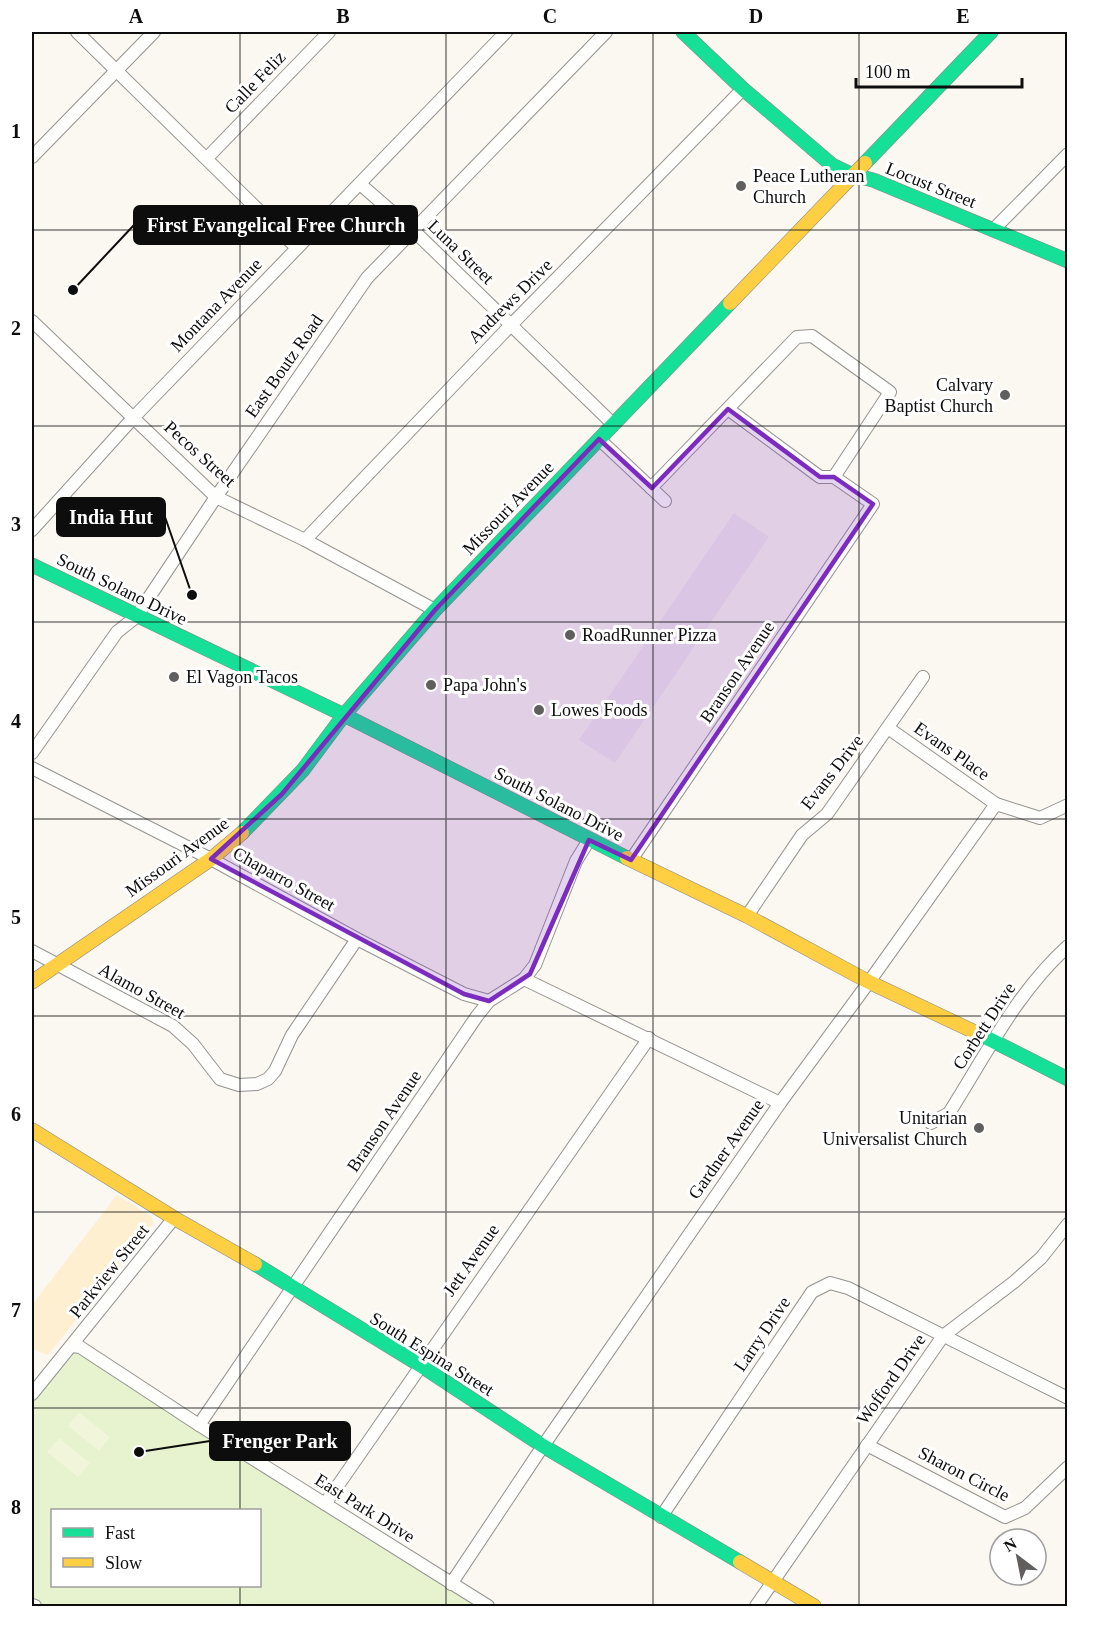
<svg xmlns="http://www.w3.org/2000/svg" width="1099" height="1638" viewBox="0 0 1099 1638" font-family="'Times New Roman',serif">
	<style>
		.industrial { fill: #f2ebef }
		.green { fill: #e7f2cf; fill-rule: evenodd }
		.sand { fill: #fdefd0 }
		.pitch { fill: #f1f5d9 }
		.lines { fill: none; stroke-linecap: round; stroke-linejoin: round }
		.street-casing { stroke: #949390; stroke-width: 14 }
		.fast-casing { stroke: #8b8986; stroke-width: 15 }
		.slow-casing { stroke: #8b8986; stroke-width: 15 }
		.street { stroke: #fefefd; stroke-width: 12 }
		.fast { stroke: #16e098; stroke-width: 14 }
		.slow { stroke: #ffcf43; stroke-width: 14 }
		.marked { fill: #7b2cbf; fill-opacity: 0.2; stroke: #7b2cbf; stroke-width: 4.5; stroke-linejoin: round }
		.grid { fill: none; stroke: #0d0d0d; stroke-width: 1.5; stroke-opacity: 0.55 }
		.poi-dot { fill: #605f5d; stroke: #fff; stroke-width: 2 }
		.labels { text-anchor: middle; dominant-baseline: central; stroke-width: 6; stroke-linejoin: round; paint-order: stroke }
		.street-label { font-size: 18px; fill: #0d0d0d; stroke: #fff }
		.poi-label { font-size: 18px; fill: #0d0d0d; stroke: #fff; text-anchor: start }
		.leader { fill: none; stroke: #0d0d0d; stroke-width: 2 }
		.callout-dot { fill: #0d0d0d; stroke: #fff; stroke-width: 2 }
		.callout { fill: #0d0d0d; stroke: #0d0d0d; stroke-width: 2 }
		.callout-label { font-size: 20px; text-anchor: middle; font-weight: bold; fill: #fff }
		.neatline { fill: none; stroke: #0d0d0d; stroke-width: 2 }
		.grid-label { font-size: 20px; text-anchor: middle; font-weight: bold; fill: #0d0d0d }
	</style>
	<rect width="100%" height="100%" fill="#fbf8f1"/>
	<!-- industrial -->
	<path class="industrial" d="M734,513L769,537L615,763L579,740Z"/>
	<!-- green -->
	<path class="green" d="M72,1346L489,1606H38L32,1604V1394ZM52,1510H260V1586H52Z"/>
	<!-- sand -->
	<path class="sand" d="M117,1195L152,1217L153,1224L48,1355L32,1349V1305Z"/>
	<!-- pitch -->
	<g class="pitch">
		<path d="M79,1412L110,1437L99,1451L68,1426Z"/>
		<path d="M59,1438L90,1463L78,1477L47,1452Z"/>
	</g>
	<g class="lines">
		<!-- street casing -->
		<g class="street-casing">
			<g id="street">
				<path d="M77,32L297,248"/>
				<path d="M32,157L154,32"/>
				<path d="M207,158L329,32"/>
				<path d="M360,184L413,230L613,424"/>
				<path d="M993,230L1068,154"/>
				<path d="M32,321L216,497L305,540L435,610"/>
				<path d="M728,409L820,477H834"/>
				<path d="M599,439L665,501"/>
				<path d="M32,530L134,417L506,32"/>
				<path d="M305,540L510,326L743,89"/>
				<path d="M888,728L996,804"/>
				<path d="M32,753L117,632L136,617L216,497L367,278L606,32"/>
				<path d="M32,768L211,859L357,939L464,994L489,1001"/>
				<path d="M631,860L873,504L834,477L890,392L812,336L797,337L651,488"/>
				<path d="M747,916L802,835L827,814L923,677"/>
				<path d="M32,951L173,1026L193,1044L220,1079L239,1085L257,1084L268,1079L275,1071L292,1035L357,939"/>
				<path d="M524,979L780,1103"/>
				<path d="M931,1123L949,1113C986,1055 1016,993 1068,946"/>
				<path d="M72,1346L80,1347L199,1425L488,1606"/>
				<path d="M32,1394L174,1218"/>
				<path d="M199,1425L477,1016L489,1001L524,979L535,965L576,861L589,840"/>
				<path d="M867,1445L1005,1517L1025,1508L1068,1467"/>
				<path d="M325,1504L649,1038"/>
				<path d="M661,1517L812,1292L830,1283L848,1288L1068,1398"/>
				<path d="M451,1584L543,1446L780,1103L869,982L996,804L1040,818L1068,805"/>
				<path d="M32,1605L35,1606"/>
				<path d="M756,1606L943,1336L1014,1282L1041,1258L1068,1224"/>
			</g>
		</g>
		<!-- fast casing -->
		<g class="fast-casing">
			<g id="fast">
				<path d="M683,32L743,89L832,165L853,175L873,180L1068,261"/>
				<path d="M865,163L991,32"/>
				<path d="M32,565L344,715L627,858"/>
				<path d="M242,833L303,770L344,715L435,610L730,303"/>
				<path d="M981,1035L1068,1079"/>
				<path d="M255,1264L420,1365L543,1446L740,1562"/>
			</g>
		</g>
		<!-- slow casing -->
		<g class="slow-casing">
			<g id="slow">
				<path d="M730,303L865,163"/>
				<path d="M627,858L747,916L869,982L981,1035"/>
				<path d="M32,982L211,859L242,833"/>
				<path d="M32,1130L174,1218L255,1264"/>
				<path d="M740,1562L814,1606"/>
			</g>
		</g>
		<!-- street -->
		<use href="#street" class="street"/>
		<!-- fast -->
		<use href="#fast" class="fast"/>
		<!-- slow -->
		<use href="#slow" class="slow"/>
	</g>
	<!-- marked area -->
	<path class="marked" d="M728,409L820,477H834L873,504L631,860L589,840L530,974L489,1001L464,994L211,859L282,794L435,610L599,439L652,488Z"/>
	<!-- grid -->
	<path class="grid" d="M240,32V1510M446,32V1606M653,32V1606M859,32V1606M32,230H1068M32,426H1068M32,622H1068M32,819H1068M32,1016H1068M32,1212H1068M32,1408H1068M240,1586V1606"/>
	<!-- markers -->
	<g class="poi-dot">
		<circle cx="741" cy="186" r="6"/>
		<circle cx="1005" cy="395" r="6"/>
		<circle cx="570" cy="635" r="6"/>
		<circle cx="174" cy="677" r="6"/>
		<circle cx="431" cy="685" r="6"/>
		<circle cx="539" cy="710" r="6"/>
		<circle cx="979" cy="1128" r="6"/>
	</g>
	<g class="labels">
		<!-- street labels -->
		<g class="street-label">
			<text transform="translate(255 82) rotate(-46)">Calle Feliz</text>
			<text transform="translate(931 185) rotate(22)">Locust Street</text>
			<text transform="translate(461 252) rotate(44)">Luna Street</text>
			<text transform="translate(510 301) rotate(-45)">Andrews Drive</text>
			<text transform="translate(216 305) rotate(-46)">Montana Avenue</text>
			<text transform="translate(284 366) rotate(-55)">East Boutz Road</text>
			<text transform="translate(200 454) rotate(42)">Pecos Street</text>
			<text transform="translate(508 508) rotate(-46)">Missouri Avenue</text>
			<text transform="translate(122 589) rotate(26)">South Solano Drive</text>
			<text transform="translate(737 672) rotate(-56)">Branson Avenue</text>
			<text transform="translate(952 751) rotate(35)">Evans Place</text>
			<text transform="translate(832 772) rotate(-52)">Evans Drive</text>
			<text transform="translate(559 804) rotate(27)">South Solano Drive</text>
			<text transform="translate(177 857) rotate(-36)">Missouri Avenue</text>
			<text transform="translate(284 879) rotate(29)">Chaparro Street</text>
			<text transform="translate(142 991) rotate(29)">Alamo Street</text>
			<text transform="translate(984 1026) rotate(-57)">Corbett Drive</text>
			<text transform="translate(384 1121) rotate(-56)">Branson Avenue</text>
			<text transform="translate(726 1149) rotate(-55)">Gardner Avenue</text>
			<text transform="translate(471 1260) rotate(-55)">Jett Avenue</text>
			<text transform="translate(109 1271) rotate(-51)">Parkview Street</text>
			<text transform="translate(762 1334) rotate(-56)">Larry Drive</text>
			<text transform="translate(432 1354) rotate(32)">South Espina Street</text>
			<text transform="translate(891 1379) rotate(-55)">Wofford Drive</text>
			<text transform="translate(964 1474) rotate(27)">Sharon Circle</text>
			<text transform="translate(365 1508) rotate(32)">East Park Drive</text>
		</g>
		<!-- poi labels -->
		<g class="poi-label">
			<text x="753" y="176">Peace Lutheran<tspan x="753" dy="21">Church</tspan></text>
			<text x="993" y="385" text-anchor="end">Calvary<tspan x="993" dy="21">Baptist Church</tspan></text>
			<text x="582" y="635">RoadRunner Pizza</text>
			<text x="186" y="677">El Vagon Tacos</text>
			<text x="443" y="685">Papa John's</text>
			<text x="551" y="710">Lowes Foods</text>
			<text x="967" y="1118" text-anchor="end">Unitarian<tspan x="967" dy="21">Universalist Church</tspan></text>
		</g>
	</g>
	<!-- callouts -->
	<path class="leader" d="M73 290L134 225M192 595L165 517M139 1452L210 1441"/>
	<g class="callout-dot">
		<circle cx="73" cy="290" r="6"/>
		<circle cx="192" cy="595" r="6"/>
		<circle cx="139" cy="1452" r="6"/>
	</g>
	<g class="callout">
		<rect x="134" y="206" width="283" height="38" rx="6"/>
		<rect x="57" y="498" width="108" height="38" rx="6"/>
		<rect x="210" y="1422" width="140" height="38" rx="6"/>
	</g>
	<g class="callout-label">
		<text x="276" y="232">First Evangelical Free Church</text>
		<text x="111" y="524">India Hut</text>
		<text x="280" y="1448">Frenger Park</text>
	</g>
	<!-- border -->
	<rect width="1099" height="1638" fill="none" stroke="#ffffff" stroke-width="66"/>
	<!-- legend -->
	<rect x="51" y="1509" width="210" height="78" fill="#ffffff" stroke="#9e9e9e" stroke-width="1.5"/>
	<rect x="63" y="1528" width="30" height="9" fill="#16e098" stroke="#9e9e9e" stroke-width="1.5"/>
	<text x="105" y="1539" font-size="18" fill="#0d0d0d">Fast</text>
	<rect x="63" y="1558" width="30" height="9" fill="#ffcf43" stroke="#9e9e9e" stroke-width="1.5"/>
	<text x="105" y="1569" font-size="18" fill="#0d0d0d">Slow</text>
	<!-- north arrow -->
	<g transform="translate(1018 1557) rotate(328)"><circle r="28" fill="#ffffff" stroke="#9e9e9e" stroke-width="1.5"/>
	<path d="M0-4.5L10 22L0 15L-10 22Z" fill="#605f5d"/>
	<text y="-9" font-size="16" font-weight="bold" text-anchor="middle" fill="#0d0d0d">N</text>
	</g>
	<!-- scale -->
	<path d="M856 78v9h166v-9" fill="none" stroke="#0d0d0d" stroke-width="3"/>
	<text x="865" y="78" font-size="18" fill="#0d0d0d" stroke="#ffffff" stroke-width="4.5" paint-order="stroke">100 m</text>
	<rect x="33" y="33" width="1033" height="1572" class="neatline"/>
	<g class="grid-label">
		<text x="136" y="23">A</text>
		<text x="343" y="23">B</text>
		<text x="550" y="23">C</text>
		<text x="756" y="23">D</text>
		<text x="963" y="23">E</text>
		<text x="16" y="138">1</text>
		<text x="16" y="335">2</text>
		<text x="16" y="531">3</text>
		<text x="16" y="728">4</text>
		<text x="16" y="924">5</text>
		<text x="16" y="1121">6</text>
		<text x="16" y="1317">7</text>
		<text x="16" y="1514">8</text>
	</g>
</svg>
